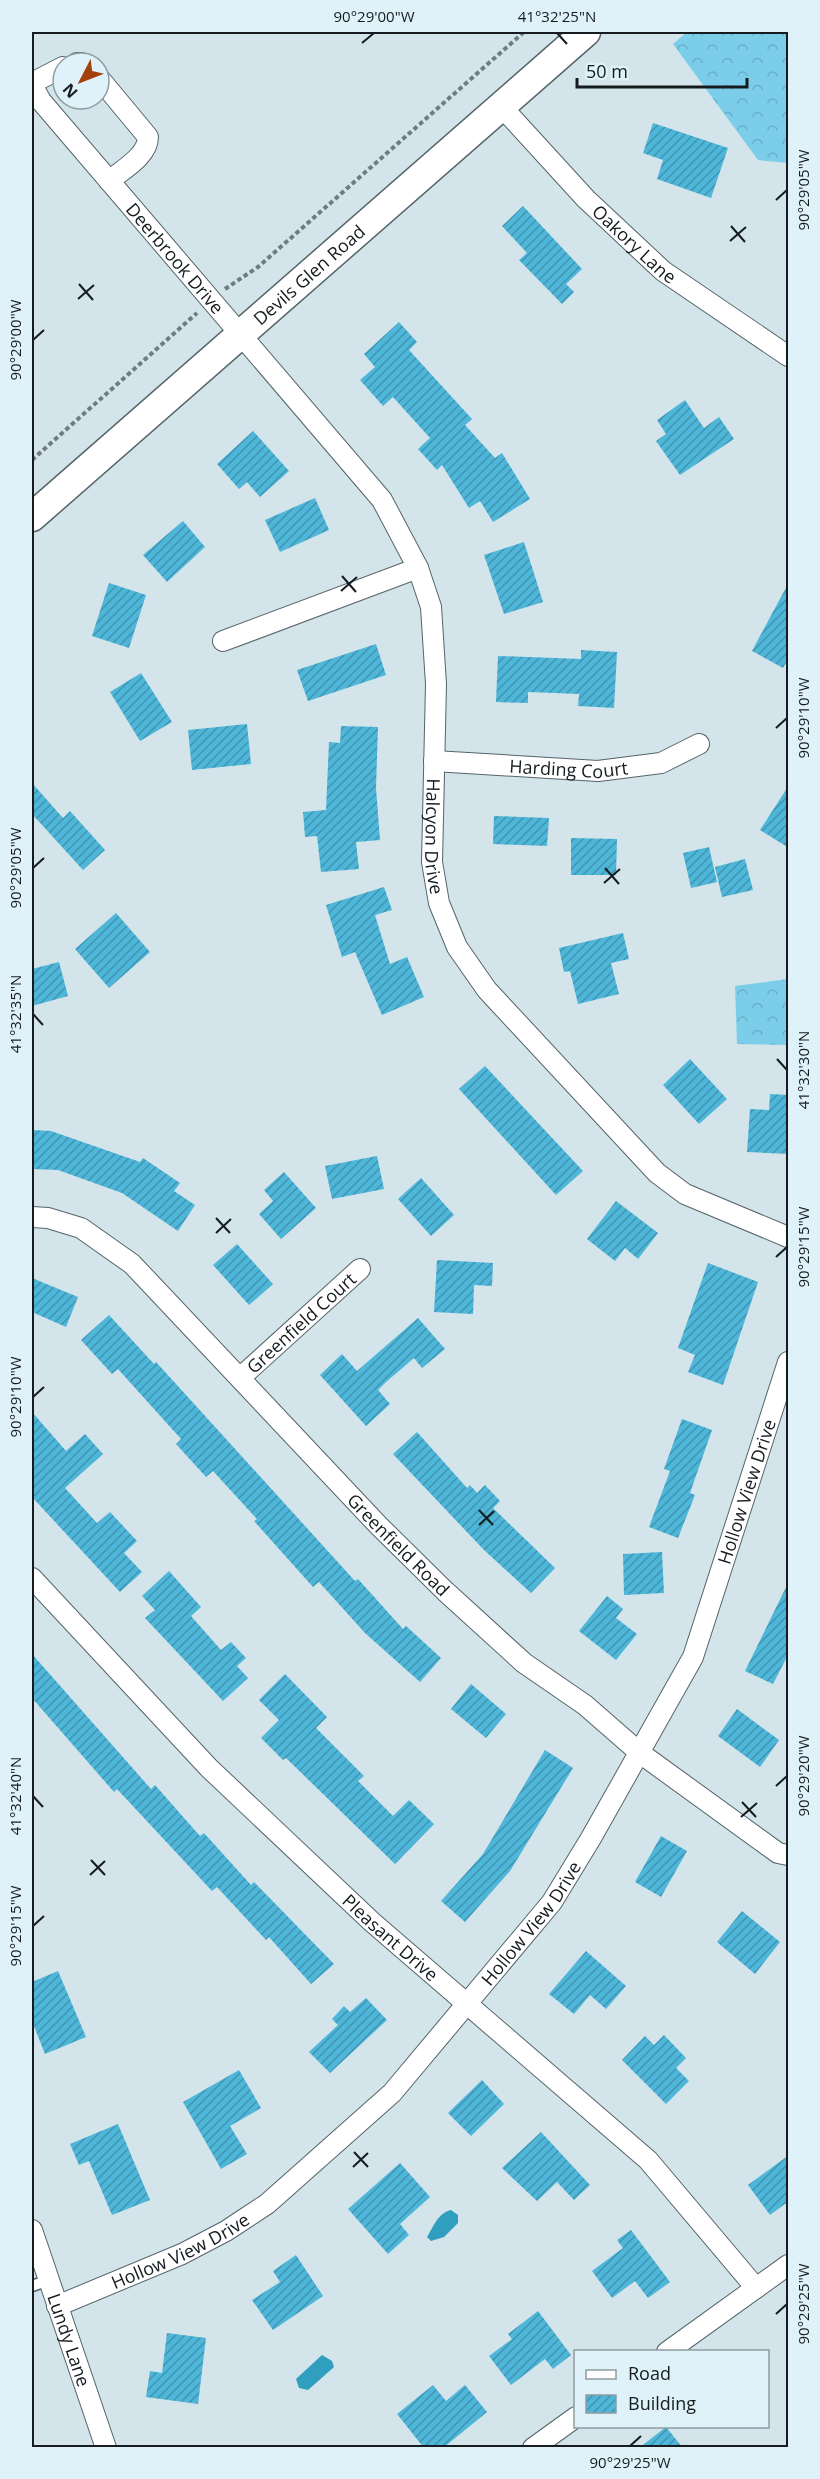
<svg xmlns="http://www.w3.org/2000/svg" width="820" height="2479" viewBox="0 0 820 2479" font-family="'Open Sans',sans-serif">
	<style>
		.forest { fill: url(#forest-crowns) }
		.water { fill: #2f9ebf }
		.building { fill: url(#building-hatch) }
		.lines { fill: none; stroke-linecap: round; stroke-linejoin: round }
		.service-casing { stroke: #55646a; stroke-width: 13 }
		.minor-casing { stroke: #55646a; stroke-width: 22 }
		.secondary-casing { stroke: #55646a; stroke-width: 31 }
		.path { stroke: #717c81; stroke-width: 4; stroke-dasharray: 4.5 3; stroke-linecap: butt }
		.service { stroke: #fff; stroke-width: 10 }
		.minor { stroke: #fff; stroke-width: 20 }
		.secondary { stroke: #fff; stroke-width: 28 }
		.ticks { fill: none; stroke: #151b1e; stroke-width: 2 }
		.labels { text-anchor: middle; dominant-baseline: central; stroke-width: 4.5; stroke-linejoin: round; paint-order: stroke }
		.street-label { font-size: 18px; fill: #151b1e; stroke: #e0f2f9 }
		.neatline { fill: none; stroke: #151b1e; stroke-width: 2 }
		.ticks-label { font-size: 15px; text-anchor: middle; fill: #151b1e }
	</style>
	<defs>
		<pattern id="forest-crowns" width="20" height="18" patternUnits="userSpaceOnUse" patternTransform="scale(1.5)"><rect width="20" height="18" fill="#7bcdea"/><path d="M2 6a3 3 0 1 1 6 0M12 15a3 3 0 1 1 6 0" fill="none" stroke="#69afc8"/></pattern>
		<pattern id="building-hatch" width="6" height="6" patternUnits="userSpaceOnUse" patternTransform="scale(1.5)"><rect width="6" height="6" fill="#4eb7d9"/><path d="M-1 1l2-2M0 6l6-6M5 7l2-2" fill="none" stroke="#4094af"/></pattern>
	</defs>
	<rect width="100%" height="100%" fill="#d3e4eb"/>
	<!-- forest -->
	<g class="forest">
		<path d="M687,32H788V163L758,160L673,44Z"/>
		<path d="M788,979V1045L737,1044L735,986Z"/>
	</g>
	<!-- water -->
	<g class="water">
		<path d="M451,2210L458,2215V2223L444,2237L431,2241L427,2237C434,2226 437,2214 451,2210Z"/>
		<path d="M322,2355L332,2361L334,2367L308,2390L299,2388L296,2379Z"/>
	</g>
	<!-- building -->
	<g class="building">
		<path d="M653,123L728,148L711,198L657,179L663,160L643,153Z"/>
		<path d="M523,206L582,269L566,284L574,292L562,304L519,260L527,253L502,226Z"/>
		<path d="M399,322L417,342L409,350L472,419L465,425L495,458L502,453L530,499L493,522L480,501L469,508L442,465L437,470L418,449L430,438L393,397L383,406L360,380L375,367L364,354Z"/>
		<path d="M685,400L704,428L719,417L734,439L680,475L656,441L666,434L657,420Z"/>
		<path d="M253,431L289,471L260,497L247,482L239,489L217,464Z"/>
		<path d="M315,498L329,530L280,552L265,520Z"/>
		<path d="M183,521L205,547L167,582L143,555Z"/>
		<path d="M524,542L543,602L504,614L484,555Z"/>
		<path d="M789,582V658L783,668L752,651Z"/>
		<path d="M109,583L146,595L129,648L92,636Z"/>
		<path d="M376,644L386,675L308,701L297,670Z"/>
		<path d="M581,650L617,652L614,708L578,706L579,694L528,692V703L496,702L498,656L581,659Z"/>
		<path d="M141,673L172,722L140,741L110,692Z"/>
		<path d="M247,724L251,764L192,770L188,730Z"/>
		<path d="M341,726L378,727L376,788L380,840L356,842L359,869L321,872L317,836L305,837L303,812L326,810L329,742L340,743Z"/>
		<path d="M32,783L63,818L70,811L105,850L83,870L32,814Z"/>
		<path d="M789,785V848L760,830Z"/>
		<path d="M494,816L549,818L547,846L493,844Z"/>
		<path d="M571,838L617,839L616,875H571Z"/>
		<path d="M709,847L717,882L691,888L683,853Z"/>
		<path d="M745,859L753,890L722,897L715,867Z"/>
		<path d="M384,887L392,910L375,915L390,964L407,957L424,997L382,1015L355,952L342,957L326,905Z"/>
		<path d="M116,913L150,952L109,988L75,949Z"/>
		<path d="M623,933L629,959L611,963L619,994L578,1004L570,971L564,972L559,948Z"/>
		<path d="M59,962L68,996L32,1006V969Z"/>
		<path d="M690,1059L727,1099L699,1124L663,1085Z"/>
		<path d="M485,1066L583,1171L556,1195L459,1089Z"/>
		<path d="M770,1094L789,1095V1154L747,1152L750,1109L769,1110Z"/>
		<path d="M32,1130L51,1131L140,1162L143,1158L180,1183L174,1191L195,1205L178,1231L122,1193L58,1170L32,1169Z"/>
		<path d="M377,1156L384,1189L332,1199L325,1166Z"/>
		<path d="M284,1172L316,1208L281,1239L259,1214L273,1201L264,1190Z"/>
		<path d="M421,1178L454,1215L431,1236L398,1199Z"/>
		<path d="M616,1201L658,1233L638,1259L625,1248L615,1261L587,1239Z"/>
		<path d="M237,1244L273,1284L249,1305L213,1265Z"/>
		<path d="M437,1260L493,1263L492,1286L474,1285L473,1314L434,1312Z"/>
		<path d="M708,1263L758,1282L723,1385L688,1372L695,1355L678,1348Z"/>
		<path d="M32,1278L78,1297L66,1327L32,1312Z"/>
		<path d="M109,1315L154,1364L156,1362L355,1581L358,1579L403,1629L406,1626L441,1658L420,1682L365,1633L319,1582L313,1587L254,1521L257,1519L213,1471L206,1477L176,1444L181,1439L118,1369L112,1374L81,1340Z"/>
		<path d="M418,1318L445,1349L422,1368L414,1358L386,1382L378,1390L390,1404L366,1426L320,1375L342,1354L357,1371Z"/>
		<path d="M32,1412L66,1451L85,1434L103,1454L65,1488L97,1523L110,1512L137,1541L124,1553L142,1572L120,1592L32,1497Z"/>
		<path d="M682,1419L712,1430L690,1493L695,1495L678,1538L649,1527L670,1471L664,1469Z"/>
		<path d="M417,1432L467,1488L470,1485L477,1493L485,1485L500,1501L493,1508L555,1568L531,1593L484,1550L393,1454Z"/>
		<path d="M662,1552L664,1593L624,1595L623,1554Z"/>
		<path d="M169,1571L201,1607L191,1616L221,1650L231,1642L246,1658L237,1666L248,1678L223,1701L145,1618L155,1610L142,1596Z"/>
		<path d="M789,1581V1653L773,1684L745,1671Z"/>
		<path d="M607,1596L623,1609L616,1618L637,1634L616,1660L579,1631Z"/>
		<path d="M32,1654L151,1789L155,1785L200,1836L204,1833L251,1885L254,1882L334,1964L311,1984L269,1937L266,1940L217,1887L212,1891L117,1789L114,1792L32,1698Z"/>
		<path d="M285,1674L327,1717L316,1728L364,1776L358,1781L393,1816L409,1800L434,1824L395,1864L286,1758L283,1760L261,1738L279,1720L259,1700Z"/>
		<path d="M471,1684L506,1714L486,1738L451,1709Z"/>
		<path d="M737,1709L779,1740L760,1767L718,1736Z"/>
		<path d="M545,1750L573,1768L510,1871L465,1922L441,1901L483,1854Z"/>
		<path d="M661,1836L687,1851L661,1897L635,1882Z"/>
		<path d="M742,1911L780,1942L755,1974L717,1942Z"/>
		<path d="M586,1951L626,1986L606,2009L590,1995L574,2014L549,1994Z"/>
		<path d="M58,1971L86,2037L45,2054L32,2021V1982Z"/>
		<path d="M366,1998L387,2020L330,2073L309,2052L338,2025L332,2019L344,2006L350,2012Z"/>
		<path d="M664,2035L686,2058L676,2068L689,2081L666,2104L622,2060L645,2036L654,2045Z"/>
		<path d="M239,2070L261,2108L230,2126L247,2154L221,2169L183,2102Z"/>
		<path d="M482,2080L504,2104L471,2136L448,2113Z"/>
		<path d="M118,2124L150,2200L112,2215L89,2161L79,2165L70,2144Z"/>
		<path d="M541,2132L590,2185L574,2200L557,2182L537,2201L502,2168Z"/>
		<path d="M789,2155V2201L770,2215L748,2185Z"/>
		<path d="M400,2163L430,2197L400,2224L409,2235L388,2254L348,2209Z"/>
		<path d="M631,2230L670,2282L648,2298L635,2281L612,2298L592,2271L623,2248L617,2240Z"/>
		<path d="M296,2255L323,2296L273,2330L252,2300L280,2282L273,2271Z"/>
		<path d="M538,2311L571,2355L553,2369L545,2359L511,2385L489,2356L512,2339L508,2334Z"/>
		<path d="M167,2333L206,2338L198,2404L146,2397L150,2371L162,2373Z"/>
		<path d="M433,2385L446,2401L465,2385L487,2412L443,2448H424L397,2414Z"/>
		<path d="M666,2427L683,2448H639Z"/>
	</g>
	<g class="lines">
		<!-- service casing -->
		<g class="service-casing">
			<path id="service" d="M32,2286L49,2280"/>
		</g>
		<!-- minor casing -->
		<g class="minor-casing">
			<g id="minor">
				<path d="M77,63H81"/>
				<path d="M99,78L148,137C148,156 122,170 109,181"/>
				<path d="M32,83L63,67"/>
				<path id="s1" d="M32,85L41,101L382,500L418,568L431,607L436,684L432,862L439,903L457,947L487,990L657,1173L685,1194L788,1237"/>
				<path id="s2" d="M501,106L586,199L663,271L788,356"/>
				<path d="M223,641L418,568"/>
				<path id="s3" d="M434,761L598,771L661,763L699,744"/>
				<path id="s4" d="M32,1217L48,1218L81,1228L132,1264L379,1526L445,1591L524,1663L585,1705L640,1753L778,1853L788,1855"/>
				<path id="s5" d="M241,1377L360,1269"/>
				<path id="s6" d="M32,1578L209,1768L372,1922L648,2160L756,2288"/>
				<path id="s7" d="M32,2230L106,2448"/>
				<path id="s8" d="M57,2306L182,2254L226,2231L267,2204L392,2093L552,1902L591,1838L693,1657L788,1362"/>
				<path d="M667,2352L788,2265"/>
				<path d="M533,2448L576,2417"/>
			</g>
		</g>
		<!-- secondary casing -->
		<g class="secondary-casing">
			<g id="secondary">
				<path id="s9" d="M32,517L586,32"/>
			</g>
		</g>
		<!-- path -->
		<g class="path">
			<path d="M225,289L258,267L524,32"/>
			<path d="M32,460L197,313"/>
		</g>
		<!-- service -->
		<use href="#service" class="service"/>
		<!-- minor -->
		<use href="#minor" class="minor"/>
		<!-- secondary -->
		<use href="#secondary" class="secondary"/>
	</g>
	<!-- ticks -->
	<path class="ticks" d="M557,33L567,44M362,43L374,33M776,200L787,190M731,226L745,242M730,241L746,227M79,284L93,300M78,299L94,285M33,340L44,330M342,576L356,592M341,591L357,577M776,728L787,718M33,868L44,858M605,868L619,884M604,883L620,869M33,1014L43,1025M777,1059L787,1070M216,1218L230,1233M216,1233L231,1219M776,1257L787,1247M33,1397L44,1387M479,1510L493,1525M479,1525L494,1511M776,1786L787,1776M33,1796L43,1807M742,1802L756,1817M741,1817L757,1803M91,1860L105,1875M90,1875L105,1861M33,1926L44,1916M354,2152L368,2167M353,2167L368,2153M776,2314L787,2304M630,2446L641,2436"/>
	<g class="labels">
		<!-- street labels -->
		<g class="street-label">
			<text stroke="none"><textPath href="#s2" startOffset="192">Oakory Lane</textPath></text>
			<text stroke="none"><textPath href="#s1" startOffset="225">Deerbrook Drive</textPath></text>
			<text stroke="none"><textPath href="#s9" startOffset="368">Devils Glen Road</textPath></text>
			<text stroke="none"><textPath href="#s3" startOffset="135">Harding Court</textPath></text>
			<text stroke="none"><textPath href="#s1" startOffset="891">Halcyon Drive</textPath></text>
			<text stroke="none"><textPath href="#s5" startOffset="81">Greenfield Court</textPath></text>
			<text stroke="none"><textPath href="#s8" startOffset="1107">Hollow View Drive</textPath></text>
			<text stroke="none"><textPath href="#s4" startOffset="500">Greenfield Road</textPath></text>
			<text stroke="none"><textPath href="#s8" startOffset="621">Hollow View Drive</textPath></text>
			<text stroke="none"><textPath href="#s6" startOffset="508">Pleasant Drive</textPath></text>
			<text stroke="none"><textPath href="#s8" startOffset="135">Hollow View Drive</textPath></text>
			<text stroke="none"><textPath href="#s7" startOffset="116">Lundy Lane</textPath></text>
		</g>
	</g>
	<!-- border -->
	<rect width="820" height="2479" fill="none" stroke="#e0f2f9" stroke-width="66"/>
	<!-- legend -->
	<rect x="574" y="2350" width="195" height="78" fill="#e0f2f9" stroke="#8f9ca1" stroke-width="1.5"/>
	<rect x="586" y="2370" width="30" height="9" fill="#ffffff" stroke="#8f9ca1" stroke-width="1.5"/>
	<text x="628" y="2380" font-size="18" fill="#151b1e">Road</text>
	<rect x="586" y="2395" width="30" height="18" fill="url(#building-hatch)" stroke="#8f9ca1" stroke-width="1.5"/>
	<text x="628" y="2410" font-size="18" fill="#151b1e">Building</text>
	<!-- north arrow -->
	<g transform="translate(81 81) rotate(228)"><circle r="28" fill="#e0f2f9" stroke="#8f9ca1" stroke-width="1.5"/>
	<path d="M0-4.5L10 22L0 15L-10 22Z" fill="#a4400b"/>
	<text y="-9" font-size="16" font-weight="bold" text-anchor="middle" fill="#151b1e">N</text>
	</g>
	<!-- scale -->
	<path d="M577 78v9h170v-9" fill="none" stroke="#151b1e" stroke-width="3"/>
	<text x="586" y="78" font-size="18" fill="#151b1e" stroke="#e0f2f9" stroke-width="4.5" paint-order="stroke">50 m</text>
	<rect x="33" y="33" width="754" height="2413" class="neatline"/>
	<g class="ticks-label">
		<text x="374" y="22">90°29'00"W</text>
		<text x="557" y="22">41°32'25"N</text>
		<text transform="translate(804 190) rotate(-90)" y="5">90°29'05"W</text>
		<text transform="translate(16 340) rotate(-90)" y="5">90°29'00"W</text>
		<text transform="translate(804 718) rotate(-90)" y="5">90°29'10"W</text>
		<text transform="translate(16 868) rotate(-90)" y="5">90°29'05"W</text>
		<text transform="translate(16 1014) rotate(-90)" y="5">41°32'35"N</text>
		<text transform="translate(804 1070) rotate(-90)" y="5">41°32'30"N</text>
		<text transform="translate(804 1247) rotate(-90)" y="5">90°29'15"W</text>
		<text transform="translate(16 1397) rotate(-90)" y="5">90°29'10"W</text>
		<text transform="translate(804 1776) rotate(-90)" y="5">90°29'20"W</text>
		<text transform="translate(16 1796) rotate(-90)" y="5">41°32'40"N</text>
		<text transform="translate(16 1926) rotate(-90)" y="5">90°29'15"W</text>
		<text transform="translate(804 2304) rotate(-90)" y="5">90°29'25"W</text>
		<text x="630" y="2468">90°29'25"W</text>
	</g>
</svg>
